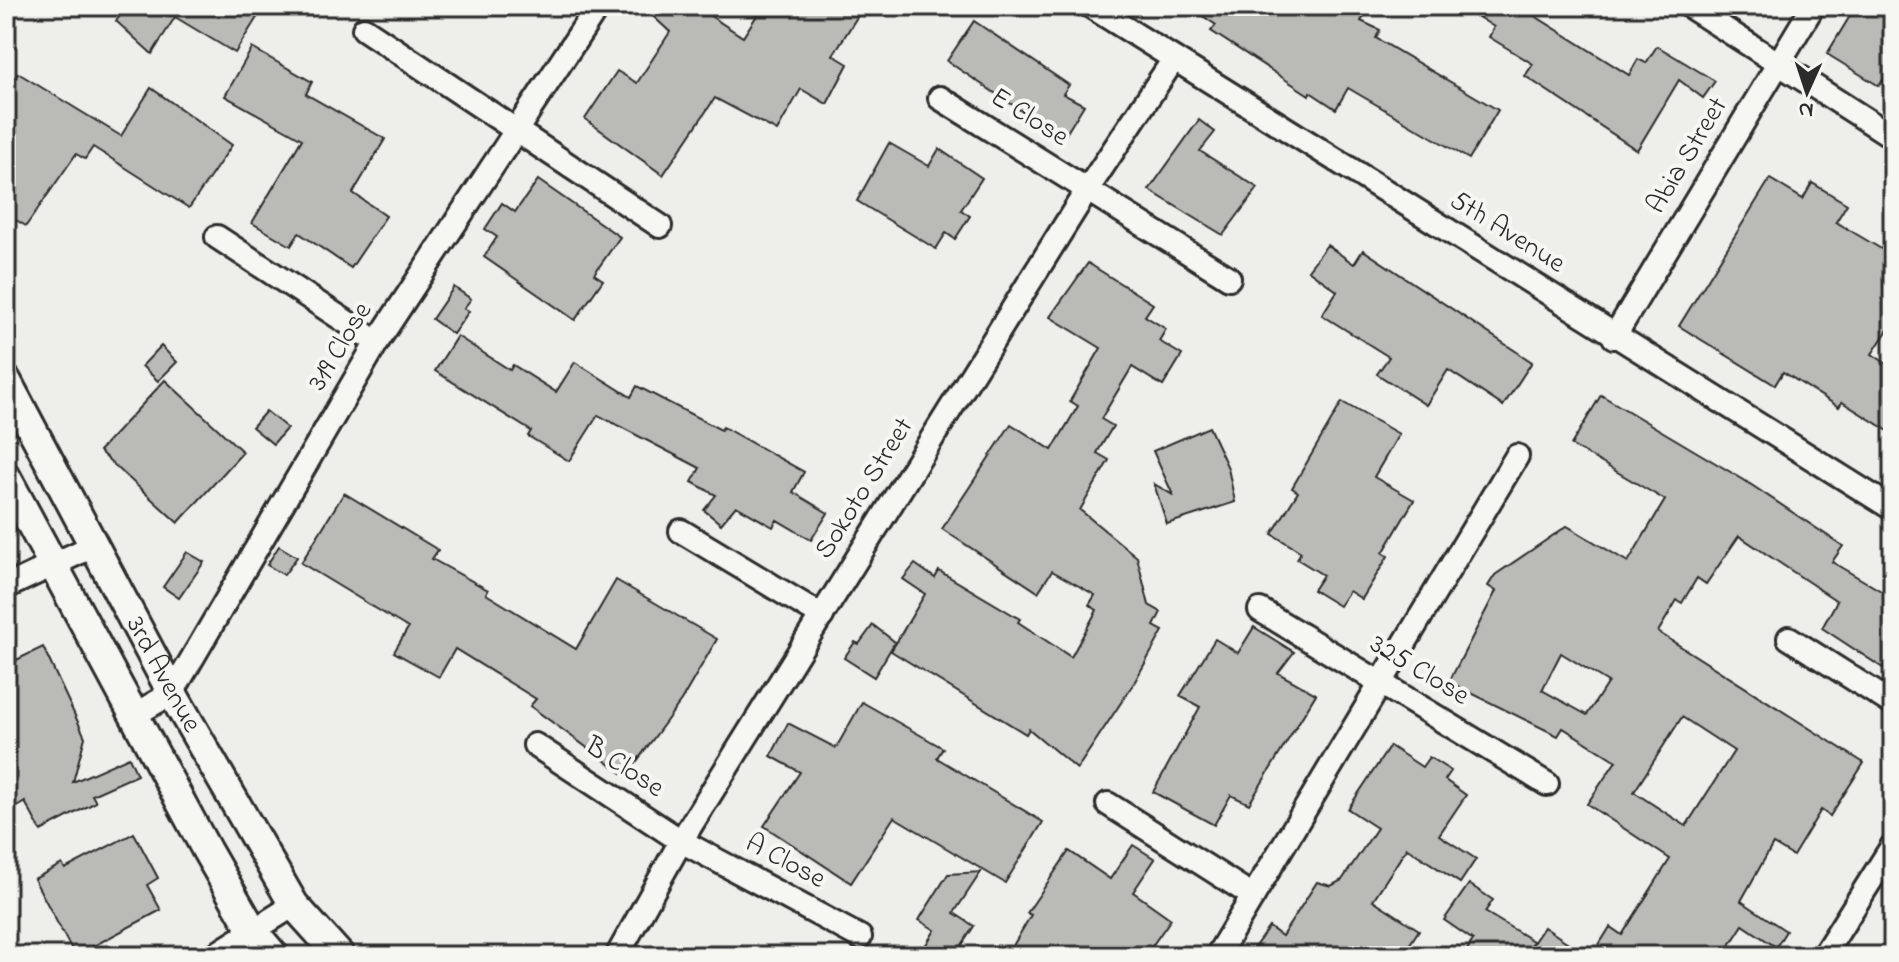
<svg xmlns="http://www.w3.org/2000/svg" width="1899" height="962" viewBox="0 0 1899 962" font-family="'Indie Flower',sans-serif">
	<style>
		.building { fill: #babab7; stroke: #2b2b2b; stroke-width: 2; fill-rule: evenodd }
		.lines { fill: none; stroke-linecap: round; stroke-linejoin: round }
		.minor-casing { stroke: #2b2b2b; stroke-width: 28 }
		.tertiary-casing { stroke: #2b2b2b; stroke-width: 34 }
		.minor { stroke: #f6f6f2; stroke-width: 22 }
		.tertiary { stroke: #f6f6f2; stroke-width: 28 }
		.labels { text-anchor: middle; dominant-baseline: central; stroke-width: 8; stroke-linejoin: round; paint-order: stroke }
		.street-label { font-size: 28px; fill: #2b2b2b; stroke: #f6f6f2 }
	</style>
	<rect width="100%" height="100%" fill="#eeeeea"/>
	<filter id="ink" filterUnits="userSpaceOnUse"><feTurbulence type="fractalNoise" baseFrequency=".0125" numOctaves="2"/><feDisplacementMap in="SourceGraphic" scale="16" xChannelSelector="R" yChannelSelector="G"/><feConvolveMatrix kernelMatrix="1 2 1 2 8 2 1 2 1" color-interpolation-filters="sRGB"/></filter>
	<g filter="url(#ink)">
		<!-- building -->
		<g class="building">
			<path d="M128,6H264L235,53L175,17L152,54L116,21Z"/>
			<path d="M642,6H695L743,37L763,6H864L833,55L848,64L827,104L801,89L777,131L715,98L663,175L585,119L617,71L637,83L670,32Z"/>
			<path d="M1188,6H1370L1361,21L1380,30L1376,38L1498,110L1469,159L1348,88L1336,109L1310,92L1309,95L1211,31L1216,25Z"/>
			<path d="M1461,6H1519L1629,75L1638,59L1646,63L1657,46L1715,81L1703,98L1679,80L1637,150L1525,76L1533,64L1489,37L1494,27Z"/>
			<path d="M1856,6H1893V86L1883,80L1879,86L1827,54Z"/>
			<path d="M974,21L1069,85L1063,94L1084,105L1066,134L1044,126L947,61Z"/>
			<path d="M252,48L312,82L306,94L385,139L353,193L386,216L351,268L299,233L291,246L252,223L302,139L225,96Z"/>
			<path d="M18,73L121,136L151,88L232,145L189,208L93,147L85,159L76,154L26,226L6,214V93Z"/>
			<path d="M1199,120L1215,132L1200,151L1258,188L1223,235L1149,190Z"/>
			<path d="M889,143L929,166L939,149L982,178L961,210L970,216L955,239L946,233L936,249L857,201Z"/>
			<path d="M1770,179L1803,199L1812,183L1847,204L1836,222L1893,256V322L1872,354L1893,368V434L1842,402L1839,407L1783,372L1775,385L1679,326Z"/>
			<path d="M538,180L620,237L594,274L603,280L575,320L484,257L497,237L485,229L502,203L515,212Z"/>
			<path d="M1327,245L1354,264L1363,250L1532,362L1503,406L1448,370L1426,405L1377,374L1389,357L1322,315L1337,291L1308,270Z"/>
			<path d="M1088,263L1153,304L1145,316L1166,329L1159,341L1182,355L1163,386L1132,367L1101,419L1113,426L1097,453L1109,460L1080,510L1137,557L1149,605L1161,612L1154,626L1163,631L1134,683L1077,769L1029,729L1026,734L891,651L925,594L903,579L915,564L935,578L939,571L1020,619L1018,622L1071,657L1097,610L1089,605L1095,595L1052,571L1038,592L942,529L1011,424L1052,450L1078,406L1070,401L1101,348L1050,317Z"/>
			<path d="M454,287L471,299L464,308L469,311L453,334L432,319Z"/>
			<path d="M457,336L510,370L513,365L556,392L575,362L631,397L637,386L721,430L723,427L804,472L793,492L828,513L811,540L777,520L773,527L736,506L721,524L704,510L716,495L692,482L700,468L598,415L569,461L528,436L531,431L435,371Z"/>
			<path d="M161,346L177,362L158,381L142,366Z"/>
			<path d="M165,380L243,452L178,523L99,451Z"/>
			<path d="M1601,395L1744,480L1843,546L1832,562L1893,598V651L1883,668L1822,628L1837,601L1739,536L1706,584L1697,578L1682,603L1677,600L1658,632L1864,763L1830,816L1821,810L1793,856L1773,844L1741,901L1786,931L1776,947L1743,925L1723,956H1592L1610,927L1622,935L1670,859L1587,804L1616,761L1563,728L1558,736L1449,682L1496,591L1488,586L1495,575L1567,526L1628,562L1665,500L1571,445ZM1561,653L1608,682L1587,715L1542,690ZM1682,717L1734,751L1686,826L1634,792Z"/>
			<path d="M1342,402L1399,434L1374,477L1414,500L1383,553L1388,556L1362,599L1349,591L1339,606L1313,590L1323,575L1297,559L1301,552L1272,534L1298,492L1292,488Z"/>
			<path d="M266,411L287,428L273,444L252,427Z"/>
			<path d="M1209,427L1228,468L1235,502L1167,524L1154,484L1173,495L1153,451Z"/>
			<path d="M344,493L438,550L432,559L488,590L486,594L576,649L616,580L717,639L681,701L626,776L530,706L536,699L455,649L439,677L394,652L408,628L301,563Z"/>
			<path d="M279,546L297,557L284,575L267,565Z"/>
			<path d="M187,552L204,562L179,598L163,587Z"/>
			<path d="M873,625L895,642L874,677L844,658L855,642L859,644Z"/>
			<path d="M1254,627L1294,652L1278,673L1316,694L1249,804L1231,795L1214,825L1153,792L1200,707L1180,696L1215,639L1238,653Z"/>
			<path d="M43,647L85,737L73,782L129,757L137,775L92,795L96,802L41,831L25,802L6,814V665Z"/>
			<path d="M862,702L943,748L937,758L1043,822L1005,883L894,817L851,883L764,826L800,772L771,756L788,723L836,748Z"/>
			<path d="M1390,746L1422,767L1429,757L1451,771L1445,780L1466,795L1439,835L1476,859L1460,883L1407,848L1373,900L1419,930L1402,956H1248L1269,927L1282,936L1317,882L1331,886L1342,880L1377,828L1348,809Z"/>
			<path d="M134,833L158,878L147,885L161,910L75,956L34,879L62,864L65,869Z"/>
			<path d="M1133,845L1155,859L1133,892L1171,919L1145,956H1007L1031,915L1027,913L1069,851L1110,879Z"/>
			<path d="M981,872L954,913L974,926L955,956H919L935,930L919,920L948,874Z"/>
			<path d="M1469,884L1493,900L1485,912L1533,941L1524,956H1463L1473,940L1444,920Z"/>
			<path d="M1544,927L1588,956H1545L1531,946Z"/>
		</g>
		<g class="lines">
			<!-- minor casing -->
			<g class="minor-casing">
				<g id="minor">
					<path d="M1090,6L1893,509"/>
					<path d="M1689,6L1893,137"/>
					<path d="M364,29L660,226"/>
					<path d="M940,98L1229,278"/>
					<path d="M217,237L377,342"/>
					<path d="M1614,337L1813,6"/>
					<path d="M681,531L822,616"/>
					<path d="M6,587L95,545"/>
					<path d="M1260,610L1547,784"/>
					<path d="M1789,638L1893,704"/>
					<path d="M136,714L172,693L377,342L598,6"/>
					<path d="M535,745L681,841L860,937"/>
					<path d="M1108,804L1253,896"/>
					<path d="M213,956L294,905"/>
					<path d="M617,956L681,841L1087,190L1174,59"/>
					<path d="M1217,956L1517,456"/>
					<path d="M1823,956L1893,845"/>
				</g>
			</g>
			<!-- tertiary casing -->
			<g class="tertiary-casing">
				<g id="tertiary">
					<path id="s1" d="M6,380L172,693L294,905L340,956"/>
					<path d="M6,477L207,851L253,931L274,956"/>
				</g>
			</g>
			<!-- minor -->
			<use href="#minor" class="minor"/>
			<!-- tertiary -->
			<use href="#tertiary" class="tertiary"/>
		</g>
	</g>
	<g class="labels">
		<!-- street labels -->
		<g class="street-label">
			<text transform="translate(1029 118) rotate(32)">E Close</text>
			<text transform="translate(1688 156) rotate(-59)">Abia Street</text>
			<text transform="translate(1507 233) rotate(32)">5th Avenue</text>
			<text transform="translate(341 347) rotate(-59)">319 Close</text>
			<text transform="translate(865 489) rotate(-58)">Sokoto Street</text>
			<text transform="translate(1419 671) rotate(31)">325 Close</text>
			<text stroke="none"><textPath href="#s1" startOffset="334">3rd Avenue</textPath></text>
			<text transform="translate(624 768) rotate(33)">B Close</text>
			<text transform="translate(785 862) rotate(28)">A Close</text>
		</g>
	</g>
	<!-- margin -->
	<rect width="1899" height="962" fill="none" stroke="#f6f6f2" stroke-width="32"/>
	<rect x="16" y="16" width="1867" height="930" fill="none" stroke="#2b2b2b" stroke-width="3" filter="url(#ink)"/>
	<!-- north arrow -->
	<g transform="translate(1807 92) rotate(183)" stroke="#f6f6f2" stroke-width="6" paint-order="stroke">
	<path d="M0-6L14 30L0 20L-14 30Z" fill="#2b2b2b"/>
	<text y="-12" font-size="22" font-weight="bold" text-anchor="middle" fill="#2b2b2b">N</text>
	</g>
</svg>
